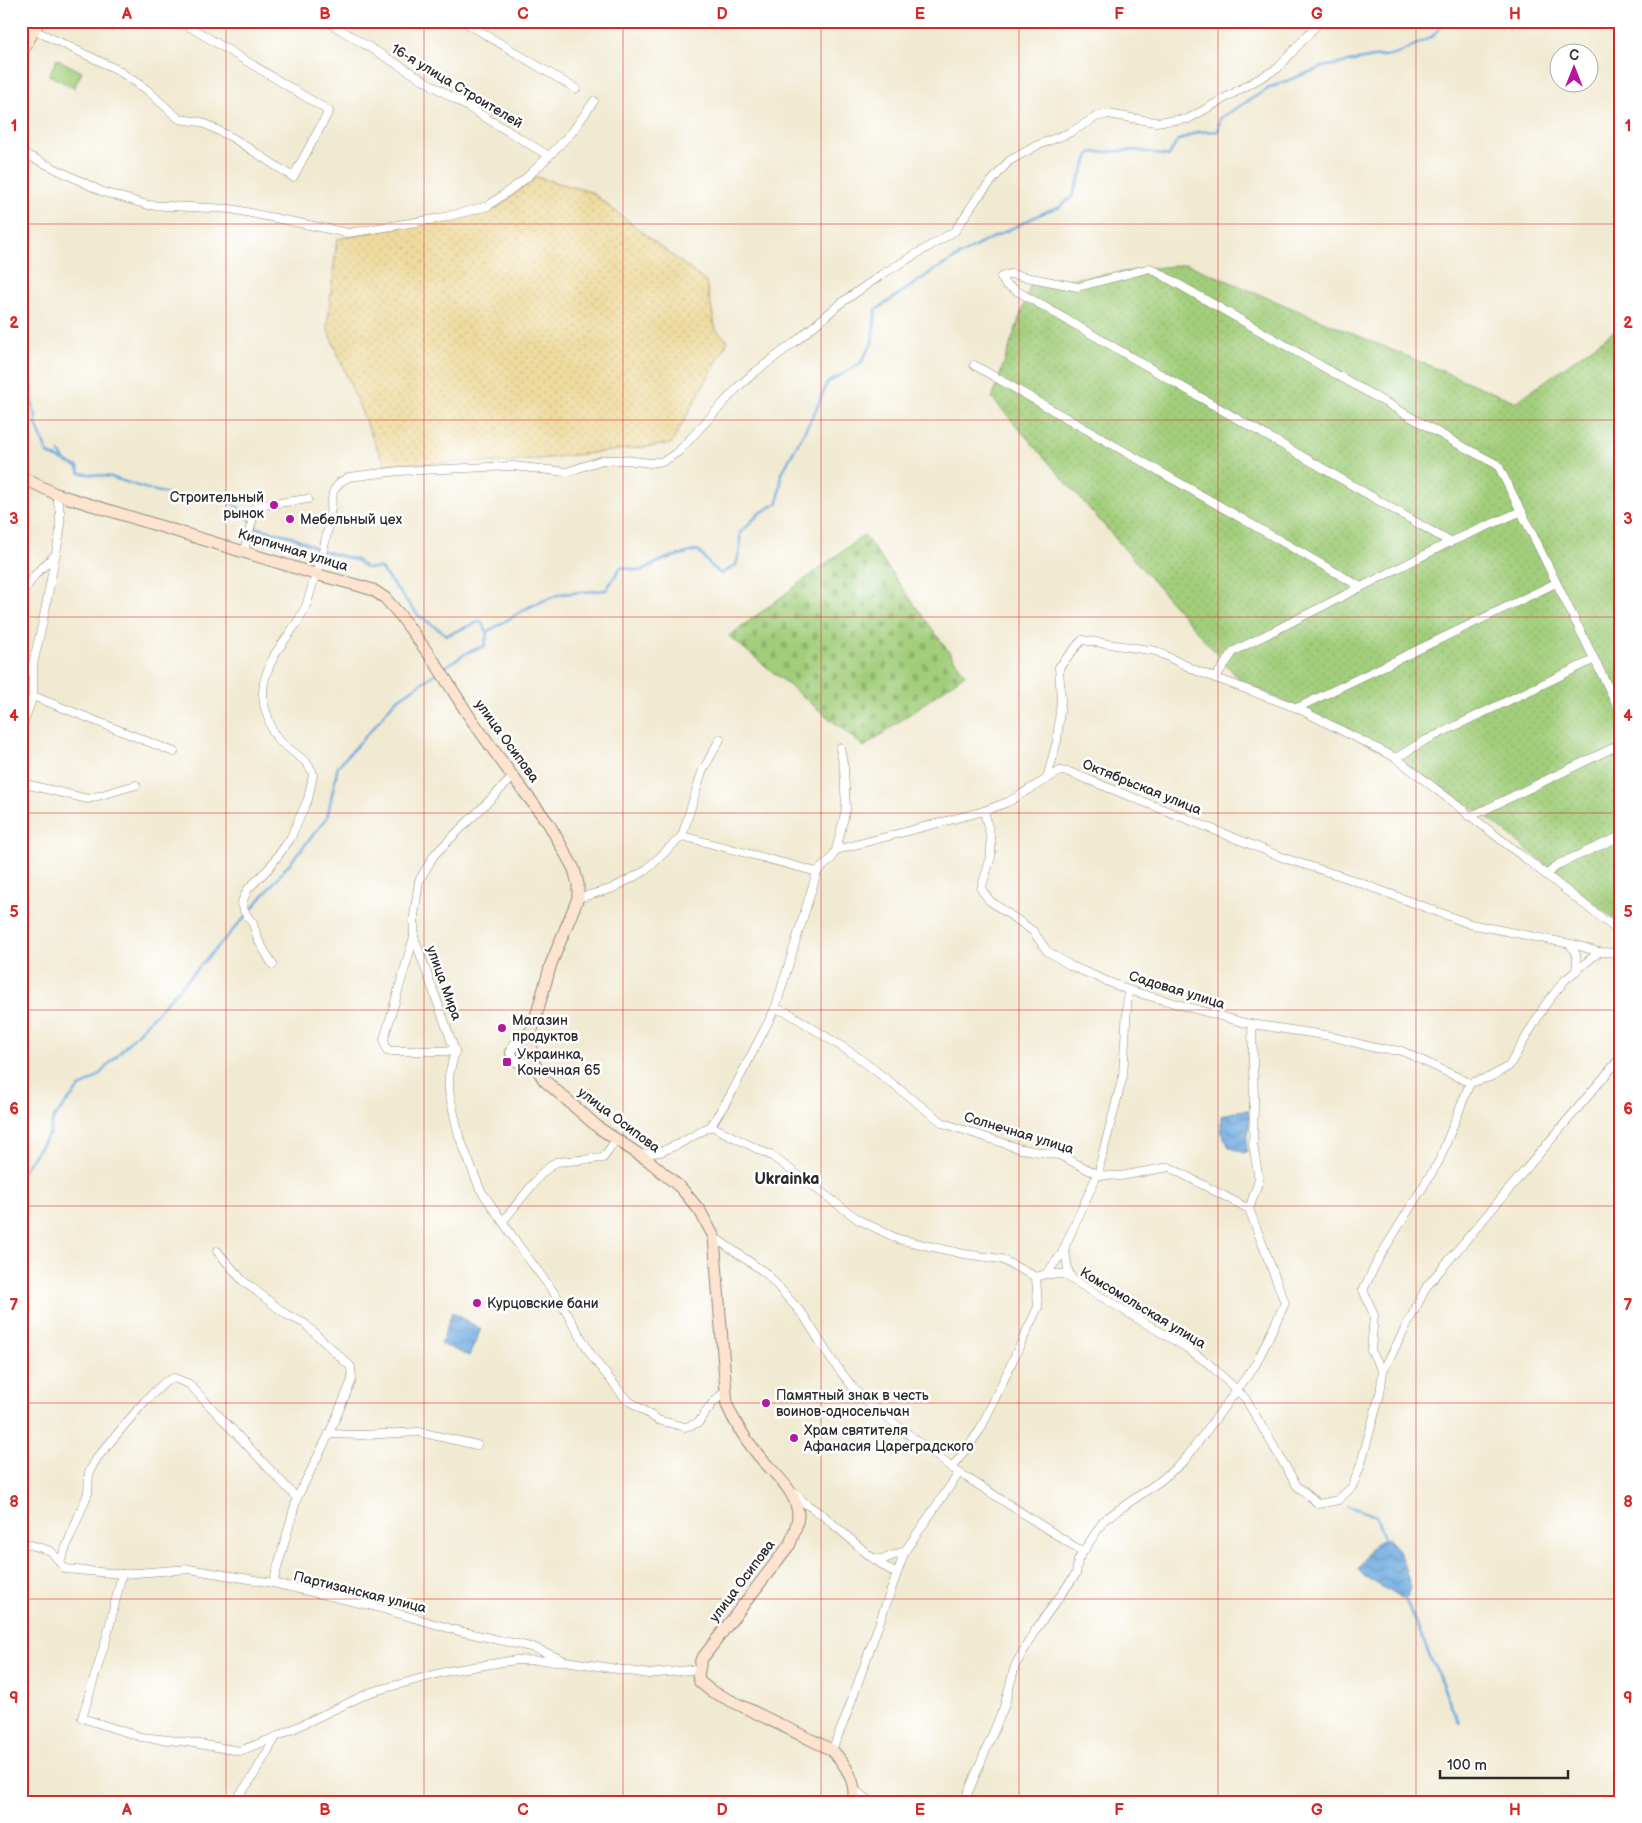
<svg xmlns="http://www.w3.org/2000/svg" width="1642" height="1823" viewBox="0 0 1642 1823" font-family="'Balsamiq Sans',sans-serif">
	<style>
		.sand { fill: url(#sand-dots); stroke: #8c8264 }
		.cemetery { fill: url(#cemetery-stones); stroke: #667c53 }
		.garden { fill: url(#garden-dots); stroke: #667c53 }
		.pitch { fill: #a2ce7b; stroke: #667c53 }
		.water { fill: url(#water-waves); stroke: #4c6a85 }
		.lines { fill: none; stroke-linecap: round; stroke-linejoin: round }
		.stream { stroke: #6eaadf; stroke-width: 2.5 }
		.minor-casing { stroke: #8e8a7e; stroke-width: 9 }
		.tertiary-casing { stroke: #8e8a7e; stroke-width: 12 }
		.secondary-casing { stroke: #8e8a7e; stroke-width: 13 }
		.minor { stroke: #fff; stroke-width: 8 }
		.tertiary { stroke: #fff; stroke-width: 10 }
		.secondary { stroke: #fde4d0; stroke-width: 11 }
		.grid { fill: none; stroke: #d62828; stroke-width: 1; stroke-opacity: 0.55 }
		.poi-dot { fill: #b5179e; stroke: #fff; stroke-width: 2 }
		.labels { text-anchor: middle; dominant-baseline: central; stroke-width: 5; stroke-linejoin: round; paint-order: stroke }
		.street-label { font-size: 14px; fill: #2b2b2b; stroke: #fff }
		.poi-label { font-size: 14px; fill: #2b2b2b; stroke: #fff; text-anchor: start }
		.quarter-label { font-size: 16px; font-weight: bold; fill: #2b2b2b; stroke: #fff }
		.neatline { fill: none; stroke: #d62828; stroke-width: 2 }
		.grid-label { font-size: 16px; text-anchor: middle; font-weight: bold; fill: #d62828 }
	</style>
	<defs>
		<pattern id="sand-dots" width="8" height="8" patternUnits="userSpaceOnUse" patternTransform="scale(1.25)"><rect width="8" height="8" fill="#eeda9e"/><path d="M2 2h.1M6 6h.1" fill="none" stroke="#cb8" stroke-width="1.8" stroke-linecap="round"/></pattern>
		<pattern id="cemetery-stones" width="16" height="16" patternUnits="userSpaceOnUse" patternTransform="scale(1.25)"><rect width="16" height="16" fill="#a2ce7b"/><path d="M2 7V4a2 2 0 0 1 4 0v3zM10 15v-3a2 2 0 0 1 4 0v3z" fill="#8cb16a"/></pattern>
		<pattern id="garden-dots" width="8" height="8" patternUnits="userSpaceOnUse" patternTransform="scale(1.25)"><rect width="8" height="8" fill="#a2ce7b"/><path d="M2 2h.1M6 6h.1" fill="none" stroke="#8cb16a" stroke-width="1.8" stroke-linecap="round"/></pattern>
		<pattern id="water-waves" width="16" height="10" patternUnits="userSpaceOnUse" patternTransform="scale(1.25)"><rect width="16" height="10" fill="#6eaadf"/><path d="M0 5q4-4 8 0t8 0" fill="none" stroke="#5b8bb5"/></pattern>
	</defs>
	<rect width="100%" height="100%" fill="#fff"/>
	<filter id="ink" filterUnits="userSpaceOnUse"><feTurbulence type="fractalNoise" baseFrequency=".02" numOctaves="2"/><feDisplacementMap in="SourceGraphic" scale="10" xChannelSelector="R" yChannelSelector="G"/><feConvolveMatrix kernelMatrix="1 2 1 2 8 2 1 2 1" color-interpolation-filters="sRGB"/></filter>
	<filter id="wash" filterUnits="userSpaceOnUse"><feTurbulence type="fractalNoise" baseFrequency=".0096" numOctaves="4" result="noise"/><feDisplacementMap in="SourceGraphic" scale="20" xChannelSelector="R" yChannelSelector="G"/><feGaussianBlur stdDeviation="1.12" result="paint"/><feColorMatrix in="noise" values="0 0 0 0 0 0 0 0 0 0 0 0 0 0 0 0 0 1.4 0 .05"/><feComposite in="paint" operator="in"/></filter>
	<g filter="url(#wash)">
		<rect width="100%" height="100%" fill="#f1ead2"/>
		<!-- sand -->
		<path class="sand" d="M536,177L591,192L706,282L716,330L728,341L671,444L513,462L385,464L374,442L327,328L337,239L497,208Z"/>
		<!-- cemetery -->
		<path class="cemetery" d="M864,535L965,674L864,747L729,636Z"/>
		<!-- garden -->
		<path class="garden" d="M1187,264L1516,402L1621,326V925L1488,818L1396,758L1239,679L992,398L1031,284Z"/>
		<!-- pitch -->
		<path class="pitch" d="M57,59L82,72L74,88L49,75Z"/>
		<!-- water -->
		<g class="water">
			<path d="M1248,1110C1253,1122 1245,1138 1247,1151L1244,1153L1229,1147L1221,1132V1116L1237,1111Z"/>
			<path d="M452,1312L481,1329L469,1356L441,1344Z"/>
			<path d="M1387,1538L1398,1550L1403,1562L1411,1588L1408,1596L1400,1598L1364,1576L1358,1570C1366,1556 1370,1543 1387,1538Z"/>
		</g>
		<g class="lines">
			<!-- stream -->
			<g class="stream">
				<path d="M21,359L29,374L34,411L36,416V424L48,454L78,467L80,473L111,477L147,489L182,497L203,493L225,500L237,506L257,528L291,536L323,551L356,560L366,568H380L418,615L447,635L481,621L487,632"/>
				<path d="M59,452L65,461"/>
				<path d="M445,667L468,652L485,646L487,632L529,607L560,594L606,590L621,567L640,571L665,559L698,550L711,566L721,574L736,565L740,549V533L760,513L778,503L782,473L816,410L827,383L861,363L872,343L876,310L933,271L980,244L1047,211L1058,208L1072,197L1090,153L1134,150L1169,156L1177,141L1198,132L1218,131L1220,118L1271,87L1323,67L1373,57L1395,55L1433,36L1445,21"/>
				<path d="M21,1173L50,1133L53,1119L79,1088L97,1077L247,915L327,818L338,766L373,728L395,701L436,673"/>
				<path d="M1348,1506L1376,1516L1385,1541"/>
				<path d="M1404,1596L1459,1723"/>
			</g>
		</g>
	</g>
	<g filter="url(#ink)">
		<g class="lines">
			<!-- minor casing -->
			<g class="minor-casing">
				<g id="minor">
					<path d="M326,21L549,156"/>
					<path d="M463,21L576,89"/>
					<path d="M34,30L116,69L146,89L179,119L201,122L233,138L293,177L329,111L180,21"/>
					<path d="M21,152L103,192L148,205L231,209L348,233L441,218L488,206L525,179L549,156L572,132L594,101"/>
					<path d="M974,365L1361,587L1450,542L1005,284L1001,277L1010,274L1078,287L1150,268L1458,444L1498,465L1621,713"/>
					<path d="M1450,542L1522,511"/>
					<path d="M244,552L256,506L308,499"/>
					<path d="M21,595L35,575L54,556"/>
					<path d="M21,678L33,664"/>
					<path d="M1215,678L1234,651L1361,587"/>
					<path d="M33,696L174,752"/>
					<path d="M1297,708L1556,583"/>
					<path d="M21,730L33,696V664L43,621L60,532V512L56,494"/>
					<path d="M1396,758L1424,741L1593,660"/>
					<path d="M513,777L434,855L419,881L414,916V937L455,1051L449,1075V1092L459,1136L480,1189L522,1250L558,1298L593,1358L626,1399L658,1420L685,1427L698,1423L711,1405L725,1391"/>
					<path d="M1047,778L1057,741L1061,700L1059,667L1082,640L1156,651L1197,671L1297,708L1396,758L1621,933"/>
					<path d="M21,783L88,799L136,785"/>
					<path d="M984,811L991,839V857L981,889L990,901L1033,931L1047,951L1071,966L1128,990L1245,1023L1330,1036L1375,1048L1402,1051L1470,1083"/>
					<path d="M1468,816L1478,813L1621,744"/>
					<path d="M682,836L702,772L720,739"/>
					<path d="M836,850L846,809L844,768L840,748"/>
					<path d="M1546,875L1559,864L1621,836"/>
					<path d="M578,898L611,889L645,871L682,836L817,872L831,859L836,850L984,811L1008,802L1060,771L1069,772L1287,859L1350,879L1470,924L1576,945L1599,952L1621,953"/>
					<path d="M414,937L384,1039L387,1051H455"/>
					<path d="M1570,944C1577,954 1578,959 1576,971"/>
					<path d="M273,965L258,940L253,924L244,911L242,902L248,889L269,868L290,839L308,799L313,775L312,771L306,762L278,740L272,730L264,705L263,693L264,682L267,672L275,654L298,621L306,606L323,551L328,529L333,492L340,482L349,477L399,471L513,466L567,472L602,460H626L650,463L664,461L678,452L739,386L755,372L795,342L841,303L881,275L955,231L977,198L1009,161L1036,146L1071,132L1096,117L1108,114L1155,122L1188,119L1278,68L1320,21"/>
					<path d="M775,1009L787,1012L855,1055L943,1123L1021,1149L1059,1155L1099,1175L1121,1176L1169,1167L1249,1209"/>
					<path d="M1470,1083L1490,1077L1509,1066L1545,1005L1565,980L1599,952"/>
					<path d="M711,1126L772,1156L859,1220L898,1239L964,1254L1001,1259L1036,1277L1046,1274H1063L1187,1348L1209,1364L1245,1398L1297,1486L1319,1504L1338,1500L1352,1487L1360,1467L1380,1394L1383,1371L1371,1351L1374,1315L1363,1290L1379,1258L1439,1161L1470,1083"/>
					<path d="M639,1155L660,1152L679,1144L711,1126L731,1094L775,1009L817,872"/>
					<path d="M503,1221L542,1173L556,1162L603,1158L616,1140"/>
					<path d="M714,1237L767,1274L804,1316L831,1359L854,1389L871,1405L952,1468L1083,1552"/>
					<path d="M1065,1250L1068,1270L1072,1279"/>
					<path d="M217,1251L242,1280L287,1315L304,1323L351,1367L352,1380L329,1434L297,1498L273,1583"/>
					<path d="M1046,1274L1061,1255L1097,1175H1099L1100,1164L1123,1076L1128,990"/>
					<path d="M1383,1371L1427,1286L1621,1057"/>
					<path d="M329,1434L361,1435L419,1432L477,1445"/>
					<path d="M952,1468L980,1430L1038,1307L1036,1277"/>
					<path d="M794,1493L806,1504L824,1516L871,1557L896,1574"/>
					<path d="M21,1542L51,1551L65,1569L122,1574L189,1569L273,1583L369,1605L459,1631L535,1648L565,1661L649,1674L698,1669"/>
					<path d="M873,1558L884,1559L905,1551"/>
					<path d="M60,1562L88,1493L89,1472L97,1458L144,1402L165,1382L174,1378L189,1384L297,1498"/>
					<path d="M122,1574L107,1636L82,1718L141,1737L187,1742L240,1751L276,1737L371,1692L448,1671L516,1660L561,1661"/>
					<path d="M832,1750L845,1719L905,1551L959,1473"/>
					<path d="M856,1791L872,1802"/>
					<path d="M234,1802L252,1778L276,1737"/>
					<path d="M964,1802L1004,1707L1015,1666L1034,1632L1076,1574L1078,1560L1083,1552L1104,1520L1160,1481L1184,1461L1256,1364L1285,1303L1249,1209L1259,1180L1253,1144L1254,1100L1252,1024"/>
				</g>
			</g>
			<!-- tertiary casing -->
			<g class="tertiary-casing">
				<path id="tertiary" d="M532,1030L514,1045L511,1053C514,1064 524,1065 533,1062"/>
			</g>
			<!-- secondary casing -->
			<g class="secondary-casing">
				<g id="secondary">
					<path d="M21,54L39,21"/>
					<path d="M21,477L56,494L315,574L360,586L373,590L385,598L400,615L436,664L469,716L513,777L549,824L574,869L578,884V898L551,964L532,1030L531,1050L533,1062L544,1080L599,1128L649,1161L681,1188L700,1211L714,1237L727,1405C734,1422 744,1437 755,1451C770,1471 796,1488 798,1514C798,1525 793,1535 790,1544L701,1660L698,1676L700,1682L711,1691L832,1750C845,1764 858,1782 853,1802"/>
				</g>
			</g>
			<!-- minor -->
			<use href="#minor" class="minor"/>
			<!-- tertiary -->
			<use href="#tertiary" class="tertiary"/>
			<!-- secondary -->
			<use href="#secondary" class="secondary"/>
		</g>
	</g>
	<!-- grid -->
	<path class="grid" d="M226,21V1802M424,21V1802M623,21V1802M821,21V1802M1019,21V1802M1218,21V1802M1416,21V1802M21,224H1621M21,420H1621M21,617H1621M21,813H1621M21,1010H1621M21,1206H1621M21,1403H1621M21,1599H1621"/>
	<!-- markers -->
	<g class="poi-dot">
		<circle cx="274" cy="505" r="5"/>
		<circle cx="290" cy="519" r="5"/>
		<circle cx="502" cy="1028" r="5"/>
		<rect x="502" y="1057" width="10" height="10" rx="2.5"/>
		<circle cx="477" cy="1303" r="5"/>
		<circle cx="766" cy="1403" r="5"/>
		<circle cx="794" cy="1438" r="5"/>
	</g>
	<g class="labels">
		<!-- street labels -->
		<g class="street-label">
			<text transform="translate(457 86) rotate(31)">16-я улица Строителей</text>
			<text transform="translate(293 550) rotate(17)">Кирпичная улица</text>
			<text transform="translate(507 741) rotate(54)">улица Осипова</text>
			<text transform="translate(1142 787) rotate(22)">Октябрьская улица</text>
			<text transform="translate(444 983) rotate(70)">улица Мира</text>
			<text transform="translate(1177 990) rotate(17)">Садовая улица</text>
			<text transform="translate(619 1120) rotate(37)">улица Осипова</text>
			<text transform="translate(1019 1133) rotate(17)">Солнечная улица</text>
			<text transform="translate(1143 1308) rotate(31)">Комсомольская улица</text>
			<text transform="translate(742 1581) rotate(-53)">улица Осипова</text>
			<text transform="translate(360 1592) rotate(14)">Партизанская улица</text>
		</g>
		<!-- poi labels -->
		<g class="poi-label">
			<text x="264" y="497" text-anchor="end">Строительный<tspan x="264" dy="16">рынок</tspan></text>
			<text x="300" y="519">Мебельный цех</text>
			<text x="512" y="1020">Магазин<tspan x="512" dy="16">продуктов</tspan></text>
			<text x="517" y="1054">Украинка,<tspan x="517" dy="16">Конечная 65</tspan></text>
			<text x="487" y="1303">Курцовские бани</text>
			<text x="776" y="1395">Памятный знак в честь<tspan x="776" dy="16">воинов-односельчан</tspan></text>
			<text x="804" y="1430">Храм святителя<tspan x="804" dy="16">Афанасия Цареградского</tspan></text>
		</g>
		<!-- quarter labels -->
		<g class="quarter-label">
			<text x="787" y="1179">Ukrainka</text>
		</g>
	</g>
	<!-- margin -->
	<rect width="1642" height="1823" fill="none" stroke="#fff" stroke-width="55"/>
	<!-- north arrow -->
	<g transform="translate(1574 68)"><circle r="24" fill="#ffffff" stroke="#aaaaaa"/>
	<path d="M0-4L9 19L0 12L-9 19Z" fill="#b5179e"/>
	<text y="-8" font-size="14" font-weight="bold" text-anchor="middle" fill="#2b2b2b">С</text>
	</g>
	<!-- scale -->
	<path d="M1440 1770v8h128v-8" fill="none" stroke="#2b2b2b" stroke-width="2.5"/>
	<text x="1447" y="1770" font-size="15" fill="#2b2b2b" stroke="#ffffff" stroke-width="4" paint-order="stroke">100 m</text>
	<rect x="28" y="28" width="1586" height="1768" class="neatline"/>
	<g class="grid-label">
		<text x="127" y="19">A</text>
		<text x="325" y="19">B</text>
		<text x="523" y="19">C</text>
		<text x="722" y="19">D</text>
		<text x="920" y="19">E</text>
		<text x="1119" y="19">F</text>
		<text x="1317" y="19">G</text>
		<text x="1515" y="19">H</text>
		<text x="14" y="131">1</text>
		<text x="1628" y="131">1</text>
		<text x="14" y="328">2</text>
		<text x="1628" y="328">2</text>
		<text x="14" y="524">3</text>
		<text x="1628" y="524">3</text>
		<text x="14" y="721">4</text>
		<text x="1628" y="721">4</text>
		<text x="14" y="917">5</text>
		<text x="1628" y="917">5</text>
		<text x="14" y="1114">6</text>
		<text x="1628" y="1114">6</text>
		<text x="14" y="1310">7</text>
		<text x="1628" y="1310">7</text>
		<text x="14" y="1507">8</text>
		<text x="1628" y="1507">8</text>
		<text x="14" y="1703">9</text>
		<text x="1628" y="1703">9</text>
		<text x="127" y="1815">A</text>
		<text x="325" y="1815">B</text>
		<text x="523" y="1815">C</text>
		<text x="722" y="1815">D</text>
		<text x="920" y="1815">E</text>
		<text x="1119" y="1815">F</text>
		<text x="1317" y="1815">G</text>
		<text x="1515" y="1815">H</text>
	</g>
</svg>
